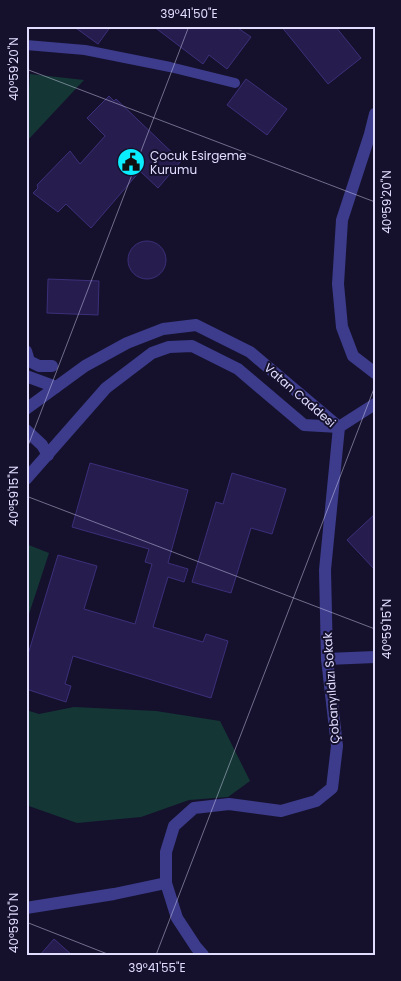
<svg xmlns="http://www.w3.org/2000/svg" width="401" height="981" viewBox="0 0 401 981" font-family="Poppins,sans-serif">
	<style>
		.park { fill: #143735 }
		.building { fill: #261d4e; stroke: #3c2f7a }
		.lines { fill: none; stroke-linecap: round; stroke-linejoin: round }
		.service { stroke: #3d3c8c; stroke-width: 10 }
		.minor { stroke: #3d3c8c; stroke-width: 12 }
		.tertiary { stroke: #3d3c8c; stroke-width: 12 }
		.ticks { fill: none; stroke: #e0ddff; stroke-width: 1; stroke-opacity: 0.45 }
		.labels { text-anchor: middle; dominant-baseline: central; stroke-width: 4; stroke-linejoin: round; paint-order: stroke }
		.poi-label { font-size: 12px; fill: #e0ddff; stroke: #15112d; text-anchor: start }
		.street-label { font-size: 12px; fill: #e0ddff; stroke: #15112d }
		.neatline { fill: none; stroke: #e0ddff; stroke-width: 2 }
		.ticks-label { font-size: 12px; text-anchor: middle; fill: #e0ddff }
	</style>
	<rect width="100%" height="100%" fill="#15112d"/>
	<!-- park -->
	<g class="park">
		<path d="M30,74L84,80L26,142Z"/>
		<path d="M26,544L49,553L26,623Z"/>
		<path d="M74,707L156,711L220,721L250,781L228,797L189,800L141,817L77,823L26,805V710L39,714Z"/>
	</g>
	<!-- building -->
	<g class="building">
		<path d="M73,26H111L98,44Z"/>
		<path d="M153,26H235L251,37L227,69L209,55L203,64Z"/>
		<path d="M281,26H335L361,58L328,84Z"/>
		<path d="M246,79L287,109L267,135L227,105Z"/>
		<path d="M109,96L114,101L116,99L181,161L158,188L140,171L91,228L66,204L58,212L33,193L38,188L37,185L70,151L80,164L105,136L87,118Z"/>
		<circle cx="147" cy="260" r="19"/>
		<path d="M48,279L99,281L98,315L47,313Z"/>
		<path d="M90,463L188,490L168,563L188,569L184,582L168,577L153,627L203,642L206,634L228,641L211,698L73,656L65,684L71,686L66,702L26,689V661L58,555L97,566L84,609L135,624L152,564L145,562L149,549L72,527Z"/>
		<path d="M232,473L286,489L272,534L251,528L231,593L192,582L216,502L223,504Z"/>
		<path d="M375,514V570L347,540Z"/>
		<path d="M54,939L72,955H40Z"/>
	</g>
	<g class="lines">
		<!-- service -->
		<path class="service" d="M26,45L85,50L170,67L235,83"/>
		<!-- minor -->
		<g class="minor">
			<path d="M375,114L370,134L342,220L338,284L342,327L353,356L375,373"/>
			<path d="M26,351L29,361L39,366H52"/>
			<path d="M327,659L375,657"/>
			<path d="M26,908L114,894L166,883"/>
			<path d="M203,955L196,947L177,918L166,883V852L174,826L194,808L229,804L281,811L316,801L332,788L337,746L327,659L325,570L339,427"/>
		</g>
		<!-- tertiary -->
		<g class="tertiary">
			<path d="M26,376L56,387"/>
			<path d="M26,409L85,366L127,343L163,329L196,325L250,352L339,427"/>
			<path d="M339,427L375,404"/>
			<path d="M26,430L42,445L48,455"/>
			<path d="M26,479L106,388L152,353L169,347L192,346L238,369L304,425L339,427"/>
		</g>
	</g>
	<!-- ticks -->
	<path class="ticks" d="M26,69L375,202M26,451L189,26M26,496L375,629M26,922L110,955M156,955L375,386"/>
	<!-- icons -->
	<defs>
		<g id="civic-disc" transform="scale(1.4375)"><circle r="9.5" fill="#09edff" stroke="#15112d"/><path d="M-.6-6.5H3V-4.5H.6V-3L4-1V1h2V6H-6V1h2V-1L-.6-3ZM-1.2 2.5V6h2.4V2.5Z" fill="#111"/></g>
	</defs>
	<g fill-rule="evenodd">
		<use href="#civic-disc" x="131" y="162"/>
	</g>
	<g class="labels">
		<!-- poi labels -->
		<g class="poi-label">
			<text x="150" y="155">Çocuk Esirgeme<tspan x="150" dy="14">Kurumu</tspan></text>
		</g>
		<!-- street labels -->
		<g class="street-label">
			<text transform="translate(300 395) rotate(41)">Vatan Caddesi</text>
			<text transform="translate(331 688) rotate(-94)">Çobanyıldızı Sokak</text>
		</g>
	</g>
	<!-- border -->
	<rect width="401" height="981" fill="none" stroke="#15112d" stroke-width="55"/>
	<rect x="28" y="28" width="346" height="926" class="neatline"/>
	<g class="ticks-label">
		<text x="189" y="18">39°41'50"E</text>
		<text transform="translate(14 69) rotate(-90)" y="4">40°59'20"N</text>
		<text transform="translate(387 202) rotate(-90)" y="4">40°59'20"N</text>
		<text transform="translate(14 496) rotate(-90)" y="4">40°59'15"N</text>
		<text transform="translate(387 629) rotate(-90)" y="4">40°59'15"N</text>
		<text transform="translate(14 923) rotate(-90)" y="4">40°59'10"N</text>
		<text x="157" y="972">39°41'55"E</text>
	</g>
</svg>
